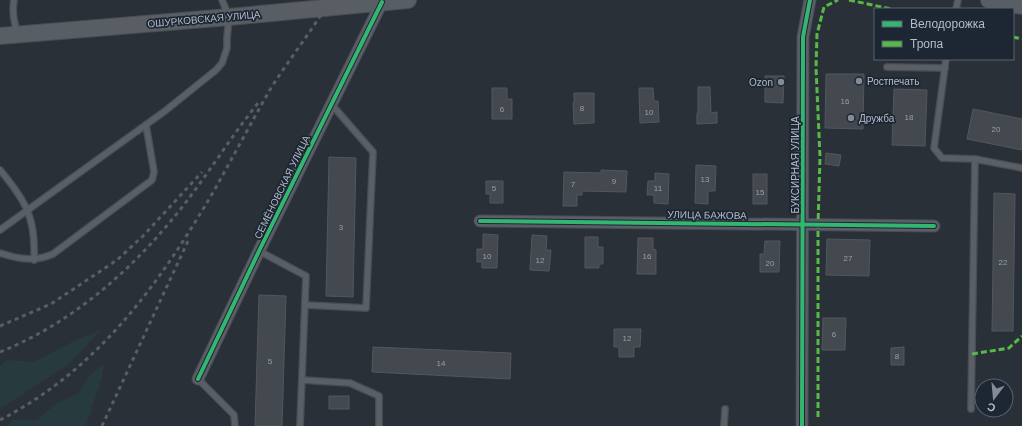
<svg xmlns="http://www.w3.org/2000/svg" width="1022" height="426" viewBox="0 0 1022 426" font-family="Helvetica,sans-serif">
	<style>
		.green { fill: #273a3e }
		.building { fill: #444950; stroke: #52575f }
		.lines { fill: none; stroke-linecap: round; stroke-linejoin: round }
		.lane-casing { stroke: #484c53; stroke-width: 8 }
		.street-casing { stroke: #484c53; stroke-width: 13 }
		.secondary-casing { stroke: #484c53; stroke-width: 18 }
		.lane { stroke: #5a5e66; stroke-width: 5.5 }
		.street { stroke: #5a5e66; stroke-width: 11 }
		.secondary { stroke: #595d64; stroke-width: 16 }
		.rail { stroke: #595d64; stroke-width: 3; stroke-dasharray: 4 4; stroke-linecap: butt }
		.quiet { stroke: #58b947; stroke-width: 3; stroke-dasharray: 6 3; stroke-linecap: butt }
		.cycleway-casing { stroke: #1d2633; stroke-width: 6 }
		.cycleway { stroke: #33b770; stroke-width: 4 }
		.poi-dot { fill: #848b96; stroke: #1d2633; stroke-width: 1.5 }
		.labels { text-anchor: middle; dominant-baseline: central; stroke-width: 3.5; stroke-linejoin: round; paint-order: stroke }
		.number-label { font-size: 8px; fill: #989fab }
		.street-label { font-size: 10px; fill: #b4bcc9; stroke: #1d2633 }
		.poi-label { font-size: 10px; fill: #b4bcc9; stroke: #1d2633; text-anchor: start }
	</style>
	<rect width="100%" height="100%" fill="#2a3038"/>
	<!-- green -->
	<g class="green">
		<path d="M101,330L69,364L0,409V366L7,360L34,362L76,340Z"/>
		<path d="M105,363L101,380L86,426H5L13,420H37L57,403L78,394L91,374Z"/>
	</g>
	<!-- building -->
	<g class="building">
		<path d="M826,74H864L863,129L825,128Z"/>
		<path d="M765,76H784L783,103L765,102Z"/>
		<path d="M698,87H710L711,113L717,112V123L697,124V113H698Z"/>
		<path d="M492,88H507V99H512V119H492Z"/>
		<path d="M639,88H653L654,101H658L659,122L640,123Z"/>
		<path d="M894,89L927,90L925,146L892,145Z"/>
		<path d="M574,93H594V123L574,124L573,103H574Z"/>
		<path d="M973,109L1022,119V150L967,139Z"/>
		<path d="M826,153L841,155L839,166L825,164Z"/>
		<path d="M329,157L356,158L353,297L326,296Z"/>
		<path d="M696,165L716,166L715,191H708V204L695,203Z"/>
		<path d="M601,170L627,171L626,192L582,191V195H577V206H563L564,172L601,173Z"/>
		<path d="M655,173L669,174L668,204L654,203V195H647L648,181H655Z"/>
		<rect x="753" y="174" width="14" height="30"/>
		<path d="M486,181H503V203H490V194H486Z"/>
		<path d="M994,193L1015,194L1013,331H992Z"/>
		<path d="M483,234L498,235L497,268H482V262H477V249H483Z"/>
		<path d="M532,235L547,236L546,250H551L549,271L530,270Z"/>
		<path d="M585,237H598V247H603V264H599V268H585Z"/>
		<path d="M638,238H653V249L656,250V274H637Z"/>
		<path d="M827,239L870,240L869,276L826,275Z"/>
		<path d="M765,241H780L779,272H760V254H764Z"/>
		<path d="M259,295L286,296L282,426H255Z"/>
		<path d="M823,318H846L845,350H822Z"/>
		<path d="M614,329H641L640,347H634V357H619V347H614Z"/>
		<path d="M373,347L511,353L510,379L372,372Z"/>
		<path d="M904,347V365H891V348Z"/>
		<rect x="329" y="396" width="20" height="13"/>
	</g>
	<g class="lines">
		<!-- lane casing -->
		<g class="lane-casing">
			<g id="lane">
				<path d="M14,0C12,12 13,21 18,33"/>
				<path d="M956,9L958,0"/>
				<path d="M946,59L934,148L942,158L975,159"/>
				<path d="M887,67L945,68"/>
				<path d="M0,170C26,201 36,218 34,260"/>
				<path d="M0,230L165,111L216,70L222,63L227,48V38L229,17L222,0"/>
				<path d="M259,251L306,276L300,426"/>
				<path d="M0,253C19,259 35,262 53,254L152,180L154,172L146,125"/>
				<path d="M305,305L366,308L373,152L332,105"/>
				<path d="M198,379L234,415L235,426"/>
				<path d="M302,380L350,383L379,396V426"/>
				<path d="M971,409L975,159L1022,168"/>
				<path d="M724,426L725,409"/>
			</g>
		</g>
		<!-- street casing -->
		<g class="street-casing">
			<g id="street">
				<path d="M480,221L934,226"/>
				<path d="M198,379L259,251L382,2"/>
				<path d="M802,426L803,37L810,0"/>
			</g>
		</g>
		<!-- secondary casing -->
		<g class="secondary-casing">
			<g id="secondary">
				<path d="M989,0L1022,6"/>
				<path d="M0,36L229,17L408,0"/>
			</g>
		</g>
		<!-- lane -->
		<use href="#lane" class="lane"/>
		<!-- street -->
		<use href="#street" class="street"/>
		<!-- secondary -->
		<use href="#secondary" class="secondary"/>
		<!-- rail -->
		<g class="rail">
			<path d="M0,326L51,304L117,260L143,236L202,172"/>
			<path d="M0,352C72,323 131,271 179,211C207,176 230,138 258,103"/>
			<path d="M0,420C99,369 160,283 215,189C234,155 252,121 271,88C290,58 312,31 330,0"/>
			<path d="M102,426L188,241"/>
		</g>
		<!-- quiet -->
		<g class="quiet">
			<path d="M849,0L891,9"/>
			<path d="M1013,37L1022,39"/>
			<path d="M972,354L1009,348L1022,336"/>
			<path d="M818,417V225L820,157L816,68L817,34L824,7L838,0"/>
		</g>
		<!-- cycleway casing -->
		<g class="cycleway-casing">
			<g id="cycleway">
				<path d="M480,221L934,226"/>
				<path d="M198,379L259,251L382,2"/>
				<path d="M802,426L803,37L810,0"/>
			</g>
		</g>
		<!-- cycleway -->
		<use href="#cycleway" class="cycleway"/>
	</g>
	<!-- markers -->
	<g class="poi-dot">
		<circle cx="859" cy="81" r="4"/>
		<circle cx="781" cy="82" r="4"/>
		<circle cx="851" cy="118" r="4"/>
	</g>
	<g class="labels">
		<!-- number labels -->
		<g class="number-label">
			<text x="845" y="101">16</text>
			<text x="582" y="108">8</text>
			<text x="502" y="109">6</text>
			<text x="649" y="112">10</text>
			<text x="909" y="117">18</text>
			<text x="996" y="129">20</text>
			<text x="705" y="179">13</text>
			<text x="614" y="181">9</text>
			<text x="573" y="184">7</text>
			<text x="494" y="188">5</text>
			<text x="658" y="188">11</text>
			<text x="760" y="192">15</text>
			<text x="341" y="227">3</text>
			<text x="487" y="256">10</text>
			<text x="647" y="256">16</text>
			<text x="848" y="258">27</text>
			<text x="540" y="260">12</text>
			<text x="1003" y="262">22</text>
			<text x="770" y="263">20</text>
			<text x="834" y="334">6</text>
			<text x="627" y="338">12</text>
			<text x="897" y="356">8</text>
			<text x="270" y="361">5</text>
			<text x="441" y="363">14</text>
		</g>
		<!-- street labels -->
		<g class="street-label">
			<text transform="translate(204 19) rotate(-5)">ОШУРКОВСКАЯ УЛИЦА</text>
			<text transform="translate(795 165) rotate(-90)">БУКСИРНАЯ УЛИЦА</text>
			<text transform="translate(282 187) rotate(-64)">СЕМЁНОВСКАЯ УЛИЦА</text>
			<text transform="translate(707 215) rotate(1)">УЛИЦА БАЖОВА</text>
		</g>
		<!-- poi labels -->
		<g class="poi-label">
			<text x="867" y="81">Ростпечать</text>
			<text x="773" y="82" text-anchor="end">Ozon</text>
			<text x="859" y="118">Дружба</text>
		</g>
	</g>
	<!-- legend -->
	<rect x="874" y="8" width="140" height="52" fill="#1d2633" stroke="#59626f"/>
	<rect x="882" y="21" width="20" height="6" fill="#33b770" stroke="#59626f"/>
	<text x="910" y="28" font-size="12" fill="#b4bcc9">Велодорожка</text>
	<rect x="882" y="41" width="20" height="6" fill="#58b947" stroke="#59626f"/>
	<text x="910" y="48" font-size="12" fill="#b4bcc9">Тропа</text>
	<!-- north arrow -->
	<g transform="translate(994 398) rotate(196)"><circle r="19" fill="#1d2633" stroke="#59626f"/>
	<path d="M0-3L7 15L0 10L-7 15Z" fill="#848b96"/>
	<text y="-6" font-size="11" font-weight="bold" text-anchor="middle" fill="#b4bcc9">С</text>
	</g>
</svg>
